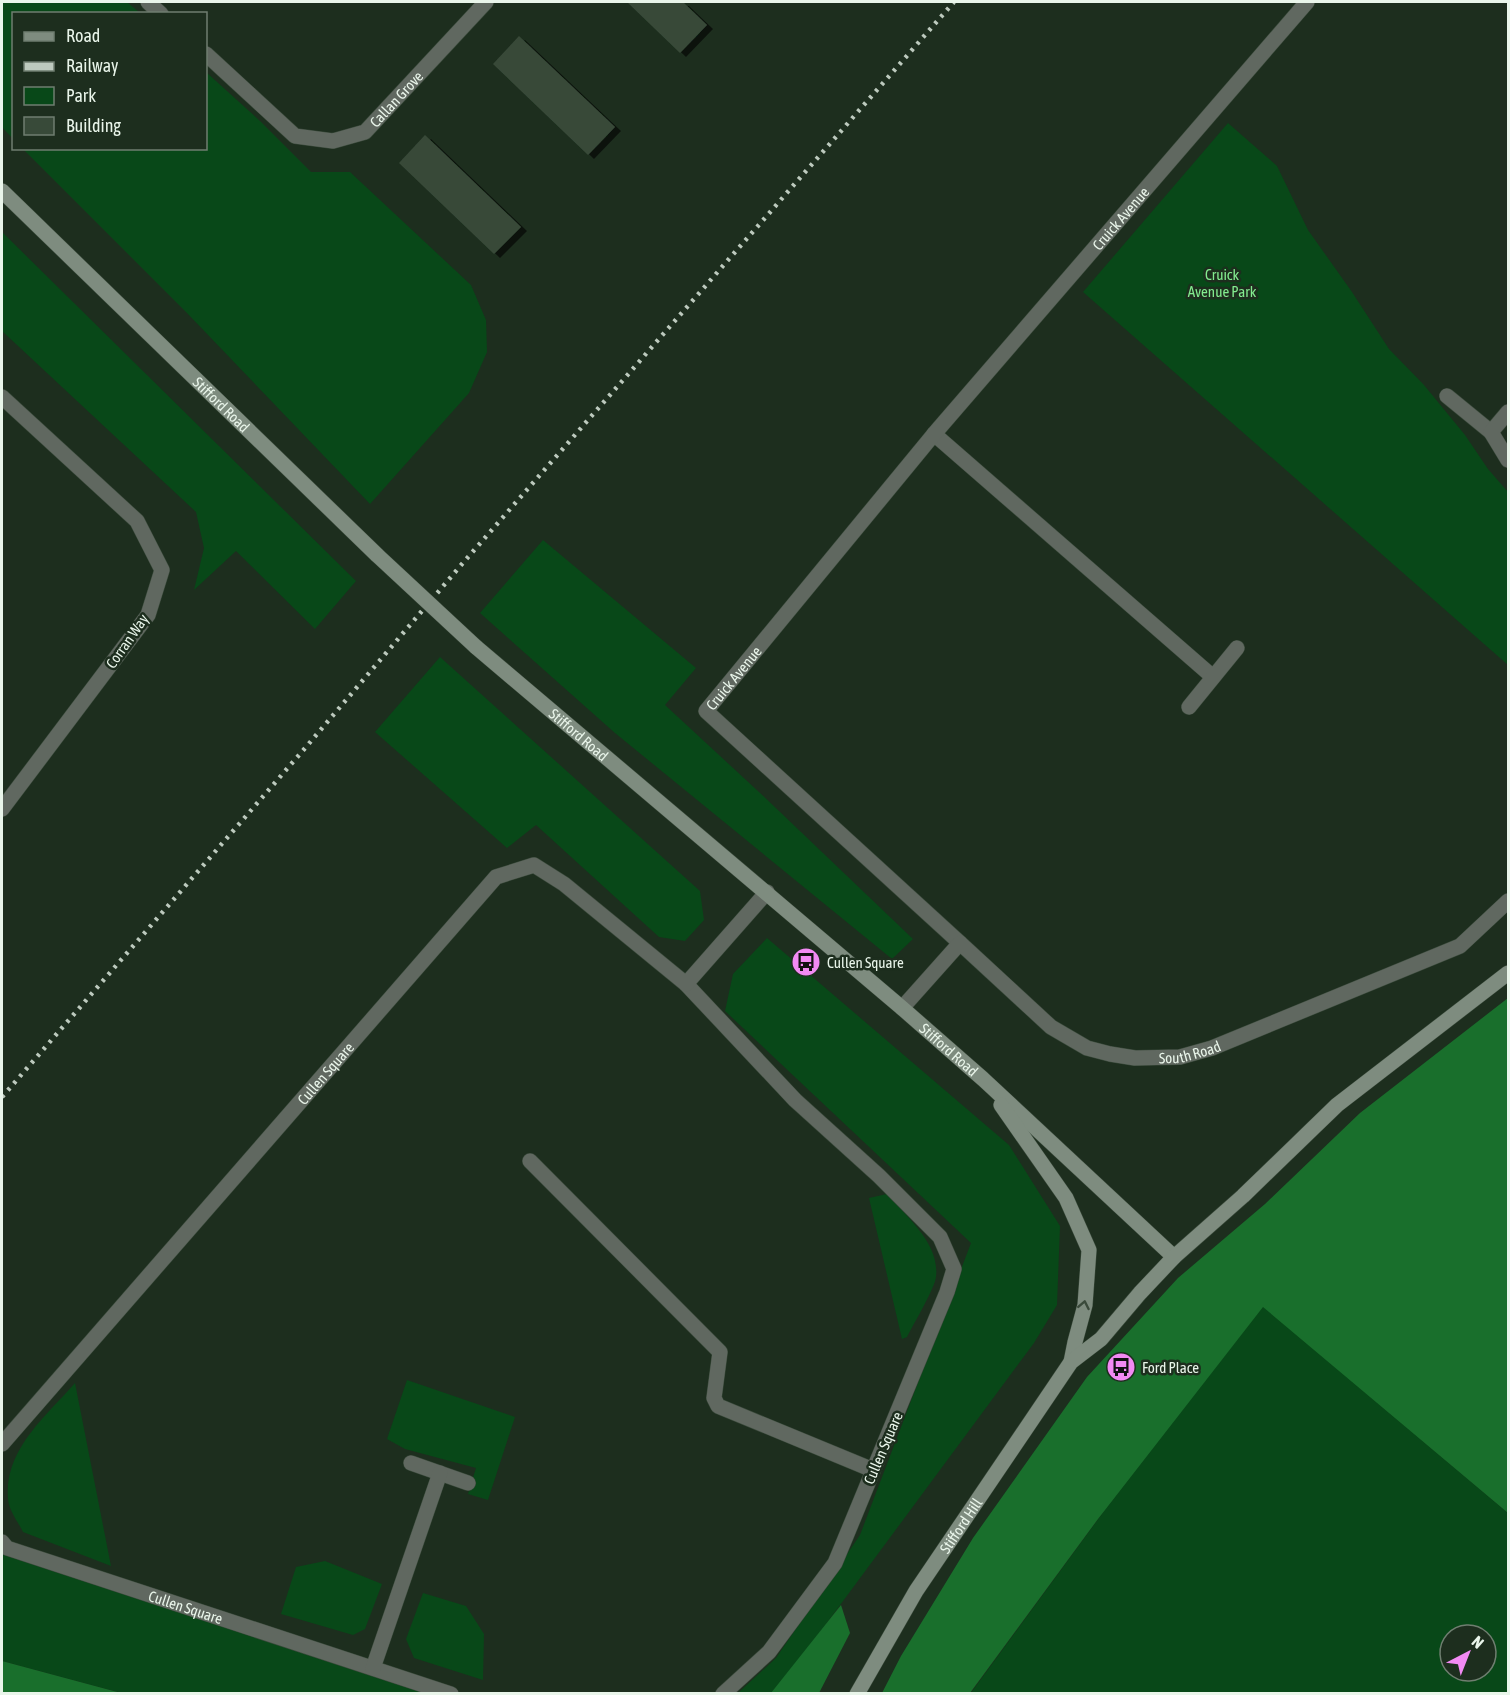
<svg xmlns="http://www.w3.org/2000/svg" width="1510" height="1695" viewBox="0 0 1510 1695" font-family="'Asap Condensed',sans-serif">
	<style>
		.green { fill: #084818; fill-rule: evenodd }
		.forest { fill: #196f2c }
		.building { fill: #384a39; filter: url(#shadow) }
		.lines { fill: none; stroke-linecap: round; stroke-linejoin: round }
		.lane-casing { stroke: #3a4a3b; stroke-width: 16 }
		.street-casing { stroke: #3a4a3b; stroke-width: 16 }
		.secondary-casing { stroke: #3a4a3b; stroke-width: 16 }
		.lane { stroke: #606860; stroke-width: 15 }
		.street { stroke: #606860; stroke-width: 15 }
		.secondary { stroke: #7e8c7f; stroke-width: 15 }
		.rail { stroke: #bdcabe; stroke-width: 4.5; stroke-dasharray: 3 6; stroke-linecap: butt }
		.secondary-bridge-casing { stroke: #3a4a3b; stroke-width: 16; stroke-linecap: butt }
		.secondary-bridge { stroke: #7e8c7f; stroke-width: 15 }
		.oneway { stroke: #3a4a3b }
		.labels { text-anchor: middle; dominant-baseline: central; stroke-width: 5; stroke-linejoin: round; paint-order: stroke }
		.street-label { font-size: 15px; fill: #e9f5ea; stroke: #1d2e1e }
		.park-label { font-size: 15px; fill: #83eb8f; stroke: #1d2e1e }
		.poi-label { font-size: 15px; fill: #e9f5ea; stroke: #1d2e1e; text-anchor: start }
	</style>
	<defs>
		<filter id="shadow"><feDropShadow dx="6" dy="4" stdDeviation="0" flood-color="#0009"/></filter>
	</defs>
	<rect width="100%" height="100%" fill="#1d2e1e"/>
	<!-- green -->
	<g class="green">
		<path d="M2,2H127L140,13L14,14L13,139L2,127Z"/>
		<path d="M206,72L260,121L311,172H350L471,285L486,320L487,352L469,393L370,504L186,312L23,149L206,148Z"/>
		<path d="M1228,123L1277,166L1308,230L1352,292L1389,349L1424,385L1465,435L1488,469L1508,492V665L1083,292Z"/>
		<path d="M2,232L356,581L315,629L236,551L194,590L204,548L196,512L2,331Z"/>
		<path d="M543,540L696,668L665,705L759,792L913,939L892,959L615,733L480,613Z"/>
		<path d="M440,657L700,891L704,920L685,941L659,937L536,825L507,848L375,732Z"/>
		<path d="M767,938L1009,1145L1060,1226L1057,1305L1034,1343L775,1693H738L776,1658L860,1535L971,1243L725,1011L733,974Z"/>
		<path d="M887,1194C907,1217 940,1244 936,1277C935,1288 913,1325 907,1337L902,1339L869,1198Z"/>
		<path d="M1263,1306L1508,1513V1693L970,1694L1107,1507ZM1450,1635H1486V1671H1450Z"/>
		<path d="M407,1380L515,1417L488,1500L468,1494L476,1468L405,1449L387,1439Z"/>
		<path d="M75,1383L111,1566L23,1532C18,1522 8,1509 8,1498C4,1450 46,1416 75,1383Z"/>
		<path d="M2,1543L439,1693H121L2,1661Z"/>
		<path d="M325,1561L382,1584L365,1629L353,1635L281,1614L296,1567Z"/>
		<path d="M423,1593L466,1606L484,1634L483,1680L414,1658L406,1639Z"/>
	</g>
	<!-- forest -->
	<g class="forest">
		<path d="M1508,998V1513L1263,1307L1098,1519L970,1693H882L901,1656L973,1538L1087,1377L1178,1278L1265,1204L1360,1113Z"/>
		<path d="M841,1605L850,1633L819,1693H771Z"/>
		<path d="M2,1661L121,1693H2Z"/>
	</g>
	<!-- building -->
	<g class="building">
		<path d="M627,2H683L707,25L680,53Z"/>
		<path d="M519,36L615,127L588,155L493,64Z"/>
		<path d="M425,135L521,227L494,254L399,163Z"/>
	</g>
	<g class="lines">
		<!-- lane casing -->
		<g class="lane-casing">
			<path id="lane" d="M530,1161L720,1352L714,1398L718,1406L873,1470"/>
		</g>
		<!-- street casing -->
		<g class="street-casing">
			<g id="street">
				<path d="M148,2L161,14"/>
				<path id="s1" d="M206,54L295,136L333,141L365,132L486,2"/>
				<path d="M1447,396L1491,432"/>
				<path d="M2,397L137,521L162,570L148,615L2,809"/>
				<path d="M1508,412L1491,432L1508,460"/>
				<path d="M934,434L1213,677"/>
				<path d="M1189,707L1237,648"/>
				<path id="s2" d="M960,943L706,711L934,434L1307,2"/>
				<path d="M686,984L795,1100L879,1176L940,1237L954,1269L947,1292L835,1563L769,1652L723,1694"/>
				<path id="s3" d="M902,1008L960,943L1051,1027L1087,1048L1110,1054L1135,1058L1180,1057L1212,1048L1460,946L1508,901"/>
				<path id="s4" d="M2,1444L496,877L534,865L564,884L686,984L767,892"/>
				<path d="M411,1463L468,1483"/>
				<path id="s5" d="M2,1542L7,1548L451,1694"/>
				<path d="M373,1668L440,1473"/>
			</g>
		</g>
		<!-- secondary casing -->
		<g class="secondary-casing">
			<g id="secondary">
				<path id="s6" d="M2,191L377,555"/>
				<path id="s7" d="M476,647L902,1008L983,1079L1174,1257"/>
				<path d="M1001,1105L1066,1198L1089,1250L1085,1305L1075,1342L1071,1362"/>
				<path id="s8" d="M857,1694L916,1591L1071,1362L1101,1339L1140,1293L1174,1257L1243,1196L1337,1105L1508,973"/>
			</g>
		</g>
		<!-- lane -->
		<use href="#lane" class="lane"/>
		<!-- street -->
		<use href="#street" class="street"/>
		<!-- secondary -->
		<use href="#secondary" class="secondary"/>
		<!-- rail -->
		<path class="rail" d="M2,1097L306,747L462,564L954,2"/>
		<!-- secondary-bridge casing -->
		<g class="secondary-bridge-casing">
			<path id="secondary-bridge" d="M377,555L476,647"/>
		</g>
		<!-- secondary-bridge -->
		<use href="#secondary-bridge" class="secondary-bridge"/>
	</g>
	<!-- one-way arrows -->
	<defs><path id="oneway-chevron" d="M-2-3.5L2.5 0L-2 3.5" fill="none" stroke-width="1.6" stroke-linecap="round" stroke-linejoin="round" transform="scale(1.5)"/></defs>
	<use class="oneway" href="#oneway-chevron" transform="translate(1084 1305) rotate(-79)"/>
	<!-- icons -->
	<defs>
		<g id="bus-disc" transform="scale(1.5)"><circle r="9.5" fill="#f28af3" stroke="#1d2e1e"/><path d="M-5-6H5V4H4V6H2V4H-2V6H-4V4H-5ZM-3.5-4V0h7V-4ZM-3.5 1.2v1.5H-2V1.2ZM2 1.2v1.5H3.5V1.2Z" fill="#111"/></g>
	</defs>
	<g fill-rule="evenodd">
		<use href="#bus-disc" x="806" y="962"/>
		<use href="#bus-disc" x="1121" y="1367"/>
	</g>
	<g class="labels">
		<!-- street labels -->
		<g class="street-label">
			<text stroke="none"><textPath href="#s1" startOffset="238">Callan Grove</textPath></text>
			<text stroke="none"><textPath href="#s2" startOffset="988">Cruick Avenue</textPath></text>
			<text stroke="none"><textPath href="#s6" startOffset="306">Stifford Road</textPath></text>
			<text transform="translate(127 641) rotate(-55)">Corran Way</text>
			<text stroke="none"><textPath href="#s2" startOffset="387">Cruick Avenue</textPath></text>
			<text stroke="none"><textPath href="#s7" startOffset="135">Stifford Road</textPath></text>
			<text stroke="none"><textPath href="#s7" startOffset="621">Stifford Road</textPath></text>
			<text stroke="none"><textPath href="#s3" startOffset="357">South Road</textPath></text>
			<text stroke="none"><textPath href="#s4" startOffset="492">Cullen Square</textPath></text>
			<text transform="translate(883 1448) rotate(-67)">Cullen Square</text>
			<text stroke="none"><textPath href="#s8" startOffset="198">Stifford Hill</textPath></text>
			<text stroke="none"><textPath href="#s5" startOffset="196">Cullen Square</textPath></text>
		</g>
		<!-- park labels -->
		<g class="park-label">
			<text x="1222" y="274">Cruick<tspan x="1222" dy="17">Avenue Park</tspan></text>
		</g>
		<!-- poi labels -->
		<g class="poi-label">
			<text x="827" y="962">Cullen Square</text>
			<text x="1142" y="1367">Ford Place</text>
		</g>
	</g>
	<!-- border -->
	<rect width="1510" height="1695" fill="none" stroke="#e9f5ea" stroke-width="6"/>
	<!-- legend -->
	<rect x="12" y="12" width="195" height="138" fill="#1d2e1e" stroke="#6f7e70" stroke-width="1.5"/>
	<rect x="24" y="32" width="30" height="9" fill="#7e8c7f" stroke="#6f7e70" stroke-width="1.5"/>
	<text x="66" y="42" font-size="18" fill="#e9f5ea">Road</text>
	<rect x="24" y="62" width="30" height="9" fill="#bdcabe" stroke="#6f7e70" stroke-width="1.5"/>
	<text x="66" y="72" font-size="18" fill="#e9f5ea">Railway</text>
	<rect x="24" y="87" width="30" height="18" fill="#084818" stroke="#6f7e70" stroke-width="1.5"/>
	<text x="66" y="102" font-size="18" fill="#e9f5ea">Park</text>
	<rect x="24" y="117" width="30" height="18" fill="#384a39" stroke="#6f7e70" stroke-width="1.5"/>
	<text x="66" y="132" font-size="18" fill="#e9f5ea">Building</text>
	<!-- north arrow -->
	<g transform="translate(1468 1653) rotate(42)"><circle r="28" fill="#1d2e1e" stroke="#6f7e70" stroke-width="1.5"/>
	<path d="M0-4.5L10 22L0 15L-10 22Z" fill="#f28af3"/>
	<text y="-9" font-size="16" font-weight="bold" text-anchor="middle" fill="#e9f5ea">N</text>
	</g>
</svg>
